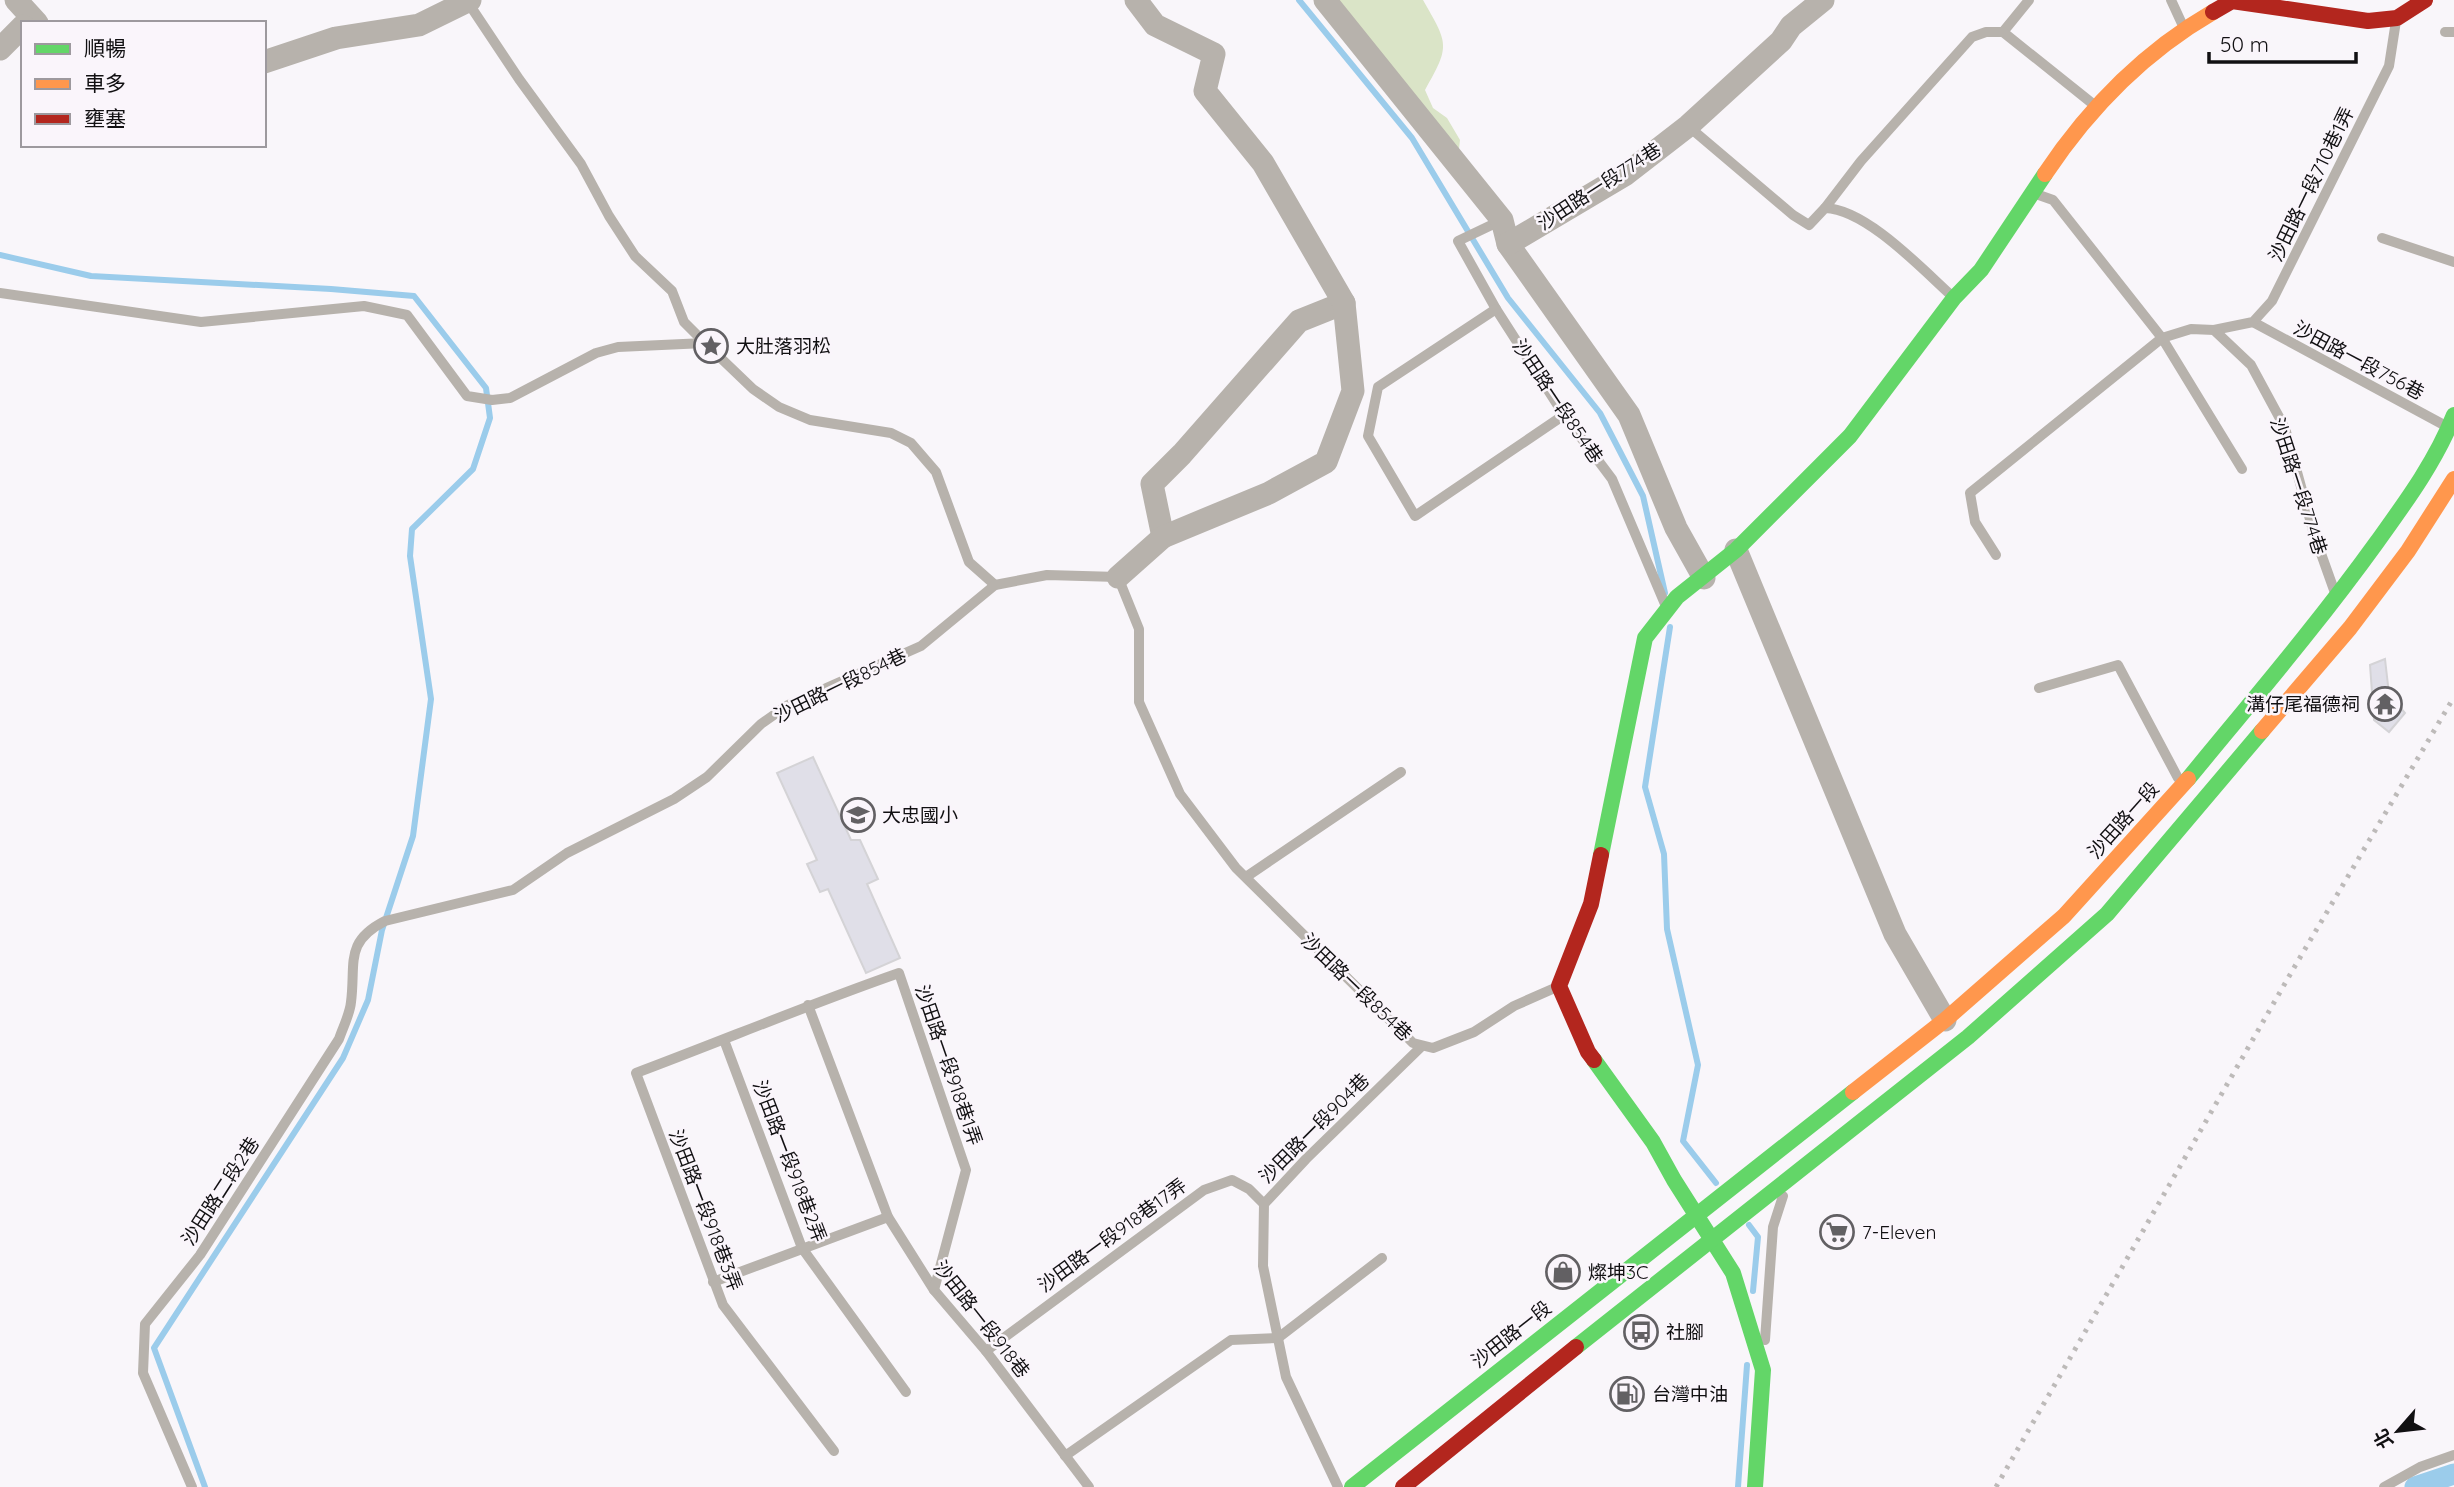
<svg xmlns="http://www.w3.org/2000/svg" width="2454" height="1487" viewBox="0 0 2454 1487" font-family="Quicksand,'Noto Sans TC',sans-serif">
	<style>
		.green { fill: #dae4c7 }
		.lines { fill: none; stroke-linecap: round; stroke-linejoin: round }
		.stream { stroke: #9bcceb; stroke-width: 6 }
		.canal { stroke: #9bcceb; stroke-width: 21 }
		.building { fill: #e0dfe8; stroke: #d4d3d6; stroke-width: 2 }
		.lane { stroke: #b7b2ac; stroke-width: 10 }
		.street { stroke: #b7b2ac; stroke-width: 23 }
		.fast { stroke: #63d668; stroke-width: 16 }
		.slow { stroke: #ff974d; stroke-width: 16 }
		.jam { stroke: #b3261e; stroke-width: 16 }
		.rail { stroke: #bdbab9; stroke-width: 5; stroke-dasharray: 3.5 7; stroke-linecap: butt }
		.labels { text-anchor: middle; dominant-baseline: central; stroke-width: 5; stroke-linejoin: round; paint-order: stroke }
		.street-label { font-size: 19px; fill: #111012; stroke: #faf5fb }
		.poi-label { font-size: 19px; fill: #111012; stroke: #faf5fb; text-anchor: start }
	</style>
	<rect width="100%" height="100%" fill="#f9f6fa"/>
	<!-- green -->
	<path class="green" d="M1318,0H1423C1448,44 1451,45 1425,90L1433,108L1447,118L1460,140L1458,158Z"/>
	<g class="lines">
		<!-- stream -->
		<g class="stream">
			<path d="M1299,0L1412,138L1508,298L1600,413L1643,496L1665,593"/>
			<path d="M0,255L91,276L331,289L414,296L486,388L490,418L473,469L412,529L410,556L431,699L413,836L382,930L368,1000L343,1058L154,1348L205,1487"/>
			<path d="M1670,627L1645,787L1664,854L1667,929L1698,1065L1683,1141L1716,1183"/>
			<path d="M1749,1225L1758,1237L1753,1291"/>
			<path d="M1738,1487L1747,1365"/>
		</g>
		<!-- canal -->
		<path class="canal" d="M2415,1487L2454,1474"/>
	</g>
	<!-- building -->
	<g class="building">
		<path d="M2385,659L2389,694L2405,713L2389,732L2374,720L2370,665Z"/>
		<path d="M813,757L851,840H860L878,879L867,884L900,958L866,973L828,889L820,892L807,864L817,860L777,773Z"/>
	</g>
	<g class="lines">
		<!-- lane -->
		<g class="lane">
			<path d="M2171,0L2183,26"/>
			<path d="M467,1L519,79L581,164L609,216L635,256L672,291L684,322L705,343"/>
			<path d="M2003,32L2029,0"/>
			<path d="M2445,32H2454"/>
			<path d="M1688,126L1793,215L1809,225L1825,208C1866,209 1922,269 1952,296"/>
			<path d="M2036,194L2053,200L2162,338L2242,469"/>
			<path d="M1825,208L1861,161L1972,37L1986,32H2003L2093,104"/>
			<path d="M1502,220L1458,241L1496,309L1564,415L1612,479L1665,604"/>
			<path d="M2382,238L2454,262"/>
			<path d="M0,293L201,322L364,306L407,315L467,396L492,400L510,398L596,353L618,347L705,343L753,389L779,407L810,420L891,433L911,443L936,472L969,562L995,585"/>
			<path d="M1496,309L1378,387L1368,436L1415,516L1564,415"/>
			<path d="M2253,322L2444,425"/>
			<path d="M2214,330L2253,322L2272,301L2389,66L2396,21"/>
			<path d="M1996,555L1975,522L1970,493L2162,338L2191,329L2214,330L2251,365L2285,428L2314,534L2334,590"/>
			<path d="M2039,688L2118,665L2178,778"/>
			<path d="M1246,877L1401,772"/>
			<path d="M808,1005L888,1217L934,1290L986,1351L1089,1487"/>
			<path d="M724,1040L802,1248L906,1392"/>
			<path d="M713,1282L888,1217"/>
			<path d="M1765,1340L1773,1227L1783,1196"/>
			<path d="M986,1351L1204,1190L1232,1180L1249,1189L1264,1204"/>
			<path d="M834,1451L723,1305L636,1073C724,1040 810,1004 899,973L966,1170L934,1290"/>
			<path d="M1065,1456L1231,1340L1278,1338L1382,1258"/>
			<path d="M192,1487L143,1373L145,1324L200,1255L339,1039C343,1027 350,1014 351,1002C356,963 344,942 385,921L513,890L567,853L674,799L707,777L761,724L788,705L921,646L995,585L1047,575L1118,577L1139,629V702L1180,794L1236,868L1413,1043L1433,1048L1474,1032L1514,1006L1557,987"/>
			<path d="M1338,1487L1286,1377L1263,1266L1264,1204L1306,1159L1422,1046"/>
			<path d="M2384,1487L2420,1467L2454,1455"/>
		</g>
		<!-- street -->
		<g class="street">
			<path d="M16,0L37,23"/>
			<path d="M1325,0L1502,220L1508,244L1629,415L1676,528L1704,578"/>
			<path d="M0,49L23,26"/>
			<path d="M264,62L336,38L419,25L470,0"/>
			<path d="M1508,244L1626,174L1688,126L1781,41L1791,26L1823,0"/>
			<path d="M1163,537L1152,484L1182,454L1299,321L1344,303"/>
			<path d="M1736,550L1895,934L1945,1020"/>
			<path d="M1118,577L1163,537L1269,493L1326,462L1353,391L1344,303L1263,163L1205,91L1214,54L1155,25L1136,0"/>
		</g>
		<!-- fast -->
		<g class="fast">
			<path d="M2188,779C2252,701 2318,624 2377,542C2405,503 2436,461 2454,415"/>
			<path d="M1601,855L1645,638L1677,597L1736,550L1850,436L1954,298L1981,270L2045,174"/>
			<path d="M1594,1060L1653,1142L1674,1180L1733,1273L1763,1370L1755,1487"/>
			<path d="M1576,1347L1968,1037L2107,914L2262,731"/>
			<path d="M1352,1487L1853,1092"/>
		</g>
		<!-- slow -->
		<g class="slow">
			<path d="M2045,174C2089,108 2144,52 2213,12"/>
			<path d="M2262,731L2350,628L2408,551L2454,479"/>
			<path d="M1853,1092L1945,1020L2064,916L2188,779"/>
		</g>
		<!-- jam -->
		<g class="jam">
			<path d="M2213,12L2232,1L2368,21L2397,18L2425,0"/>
			<path d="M1594,1060L1588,1052L1559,986L1591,904L1601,855"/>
			<path d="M1403,1487L1576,1347"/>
		</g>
		<!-- rail -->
		<path class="rail" d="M1996,1487L2295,966L2454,697"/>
	</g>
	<!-- icons -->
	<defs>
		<g id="sight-ring" transform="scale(1.75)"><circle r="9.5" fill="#faf5fb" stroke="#626063" stroke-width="1.5"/><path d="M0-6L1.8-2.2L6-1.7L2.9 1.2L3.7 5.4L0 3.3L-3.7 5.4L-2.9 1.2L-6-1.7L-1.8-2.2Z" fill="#626063"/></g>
		<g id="temple-ring" transform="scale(1.75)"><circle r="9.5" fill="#faf5fb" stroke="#626063" stroke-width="1.5"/><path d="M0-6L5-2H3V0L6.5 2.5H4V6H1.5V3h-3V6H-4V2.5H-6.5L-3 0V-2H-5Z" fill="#626063"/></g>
		<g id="school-ring" transform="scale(1.75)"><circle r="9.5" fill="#faf5fb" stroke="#626063" stroke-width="1.5"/><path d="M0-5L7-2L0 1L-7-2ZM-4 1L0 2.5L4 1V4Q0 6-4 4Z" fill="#626063"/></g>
		<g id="supermarket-ring" transform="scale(1.75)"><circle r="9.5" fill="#faf5fb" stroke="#626063" stroke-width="1.5"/><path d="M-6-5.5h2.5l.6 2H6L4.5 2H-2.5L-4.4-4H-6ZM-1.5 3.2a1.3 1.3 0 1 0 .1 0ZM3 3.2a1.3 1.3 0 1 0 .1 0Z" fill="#626063"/></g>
		<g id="shop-ring" transform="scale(1.75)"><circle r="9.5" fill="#faf5fb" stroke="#626063" stroke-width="1.5"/><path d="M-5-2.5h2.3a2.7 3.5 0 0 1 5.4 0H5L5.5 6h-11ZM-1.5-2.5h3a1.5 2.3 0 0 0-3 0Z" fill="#626063"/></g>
		<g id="bus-ring" transform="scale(1.75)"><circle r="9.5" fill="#faf5fb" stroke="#626063" stroke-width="1.5"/><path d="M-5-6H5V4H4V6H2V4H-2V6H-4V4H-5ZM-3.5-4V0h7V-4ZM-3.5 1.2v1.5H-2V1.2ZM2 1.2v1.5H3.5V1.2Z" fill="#626063"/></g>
		<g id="fuel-ring" transform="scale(1.75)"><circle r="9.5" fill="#faf5fb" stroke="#626063" stroke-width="1.5"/><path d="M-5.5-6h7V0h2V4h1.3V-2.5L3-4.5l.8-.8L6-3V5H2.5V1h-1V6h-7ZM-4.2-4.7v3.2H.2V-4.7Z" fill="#626063"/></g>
	</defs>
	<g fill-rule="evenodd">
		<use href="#sight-ring" x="711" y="346"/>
		<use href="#temple-ring" x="2385" y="704"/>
		<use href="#school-ring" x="858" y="815"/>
		<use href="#supermarket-ring" x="1837" y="1232"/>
		<use href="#shop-ring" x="1563" y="1272"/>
		<use href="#bus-ring" x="1641" y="1332"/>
		<use href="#fuel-ring" x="1627" y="1394"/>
	</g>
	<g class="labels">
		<!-- street labels -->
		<g class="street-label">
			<text transform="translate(2311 184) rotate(-64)">沙田路一段710巷1弄</text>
			<text transform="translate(1599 186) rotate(-33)">沙田路一段774巷</text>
			<text transform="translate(2359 360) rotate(28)">沙田路一段756巷</text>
			<text transform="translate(1558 401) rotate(56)">沙田路一段854巷</text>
			<text transform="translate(2299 486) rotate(72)">沙田路一段774巷</text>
			<text transform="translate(840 685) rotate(-26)">沙田路一段854巷</text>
			<text transform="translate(2123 820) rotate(-48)">沙田路一段</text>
			<text transform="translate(1357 987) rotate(44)">沙田路一段854巷</text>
			<text transform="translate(949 1065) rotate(71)">沙田路一段918巷1弄</text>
			<text transform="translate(1314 1128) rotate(-45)">沙田路一段904巷</text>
			<text transform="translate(790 1161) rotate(69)">沙田路一段918巷2弄</text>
			<text transform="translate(220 1191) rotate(-57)">沙田路二段2巷</text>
			<text transform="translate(706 1210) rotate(69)">沙田路一段918巷3弄</text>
			<text transform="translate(1112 1235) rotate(-36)">沙田路一段918巷17弄</text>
			<text transform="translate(982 1319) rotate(52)">沙田路一段918巷</text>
			<text transform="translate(1511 1334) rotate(-38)">沙田路一段</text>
		</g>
		<!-- poi labels -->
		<g class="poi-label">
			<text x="736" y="346">大肚落羽松</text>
			<text x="2360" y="704" text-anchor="end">溝仔尾福德祠</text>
			<text x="882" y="815">大忠國小</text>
			<text x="1862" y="1232">7-Eleven</text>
			<text x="1588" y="1272">燦坤3C</text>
			<text x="1666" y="1332">社腳</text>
			<text x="1652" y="1394">台灣中油</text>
		</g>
	</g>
	<!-- legend -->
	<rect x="21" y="21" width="245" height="126" fill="#faf5fb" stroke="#9d999e" stroke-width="2"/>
	<rect x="35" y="44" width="35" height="10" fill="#63d668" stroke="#9d999e" stroke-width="2"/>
	<text x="84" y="56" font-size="21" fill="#111012">順暢</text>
	<rect x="35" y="79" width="35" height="10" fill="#ff974d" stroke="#9d999e" stroke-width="2"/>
	<text x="84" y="91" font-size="21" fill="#111012">車多</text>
	<rect x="35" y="114" width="35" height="10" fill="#b3261e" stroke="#9d999e" stroke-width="2"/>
	<text x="84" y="126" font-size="21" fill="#111012">壅塞</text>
	<!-- north arrow -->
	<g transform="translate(2398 1431) rotate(242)" stroke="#faf5fb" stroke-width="5" paint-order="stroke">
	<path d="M0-5L12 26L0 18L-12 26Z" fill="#111012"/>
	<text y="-10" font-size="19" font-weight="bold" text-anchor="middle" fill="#111012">北</text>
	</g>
	<!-- scale -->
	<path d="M2209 52v10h147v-10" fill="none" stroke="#111012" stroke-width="3.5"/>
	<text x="2220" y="52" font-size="21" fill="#111012" stroke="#faf5fb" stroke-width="5" paint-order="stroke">50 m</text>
</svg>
